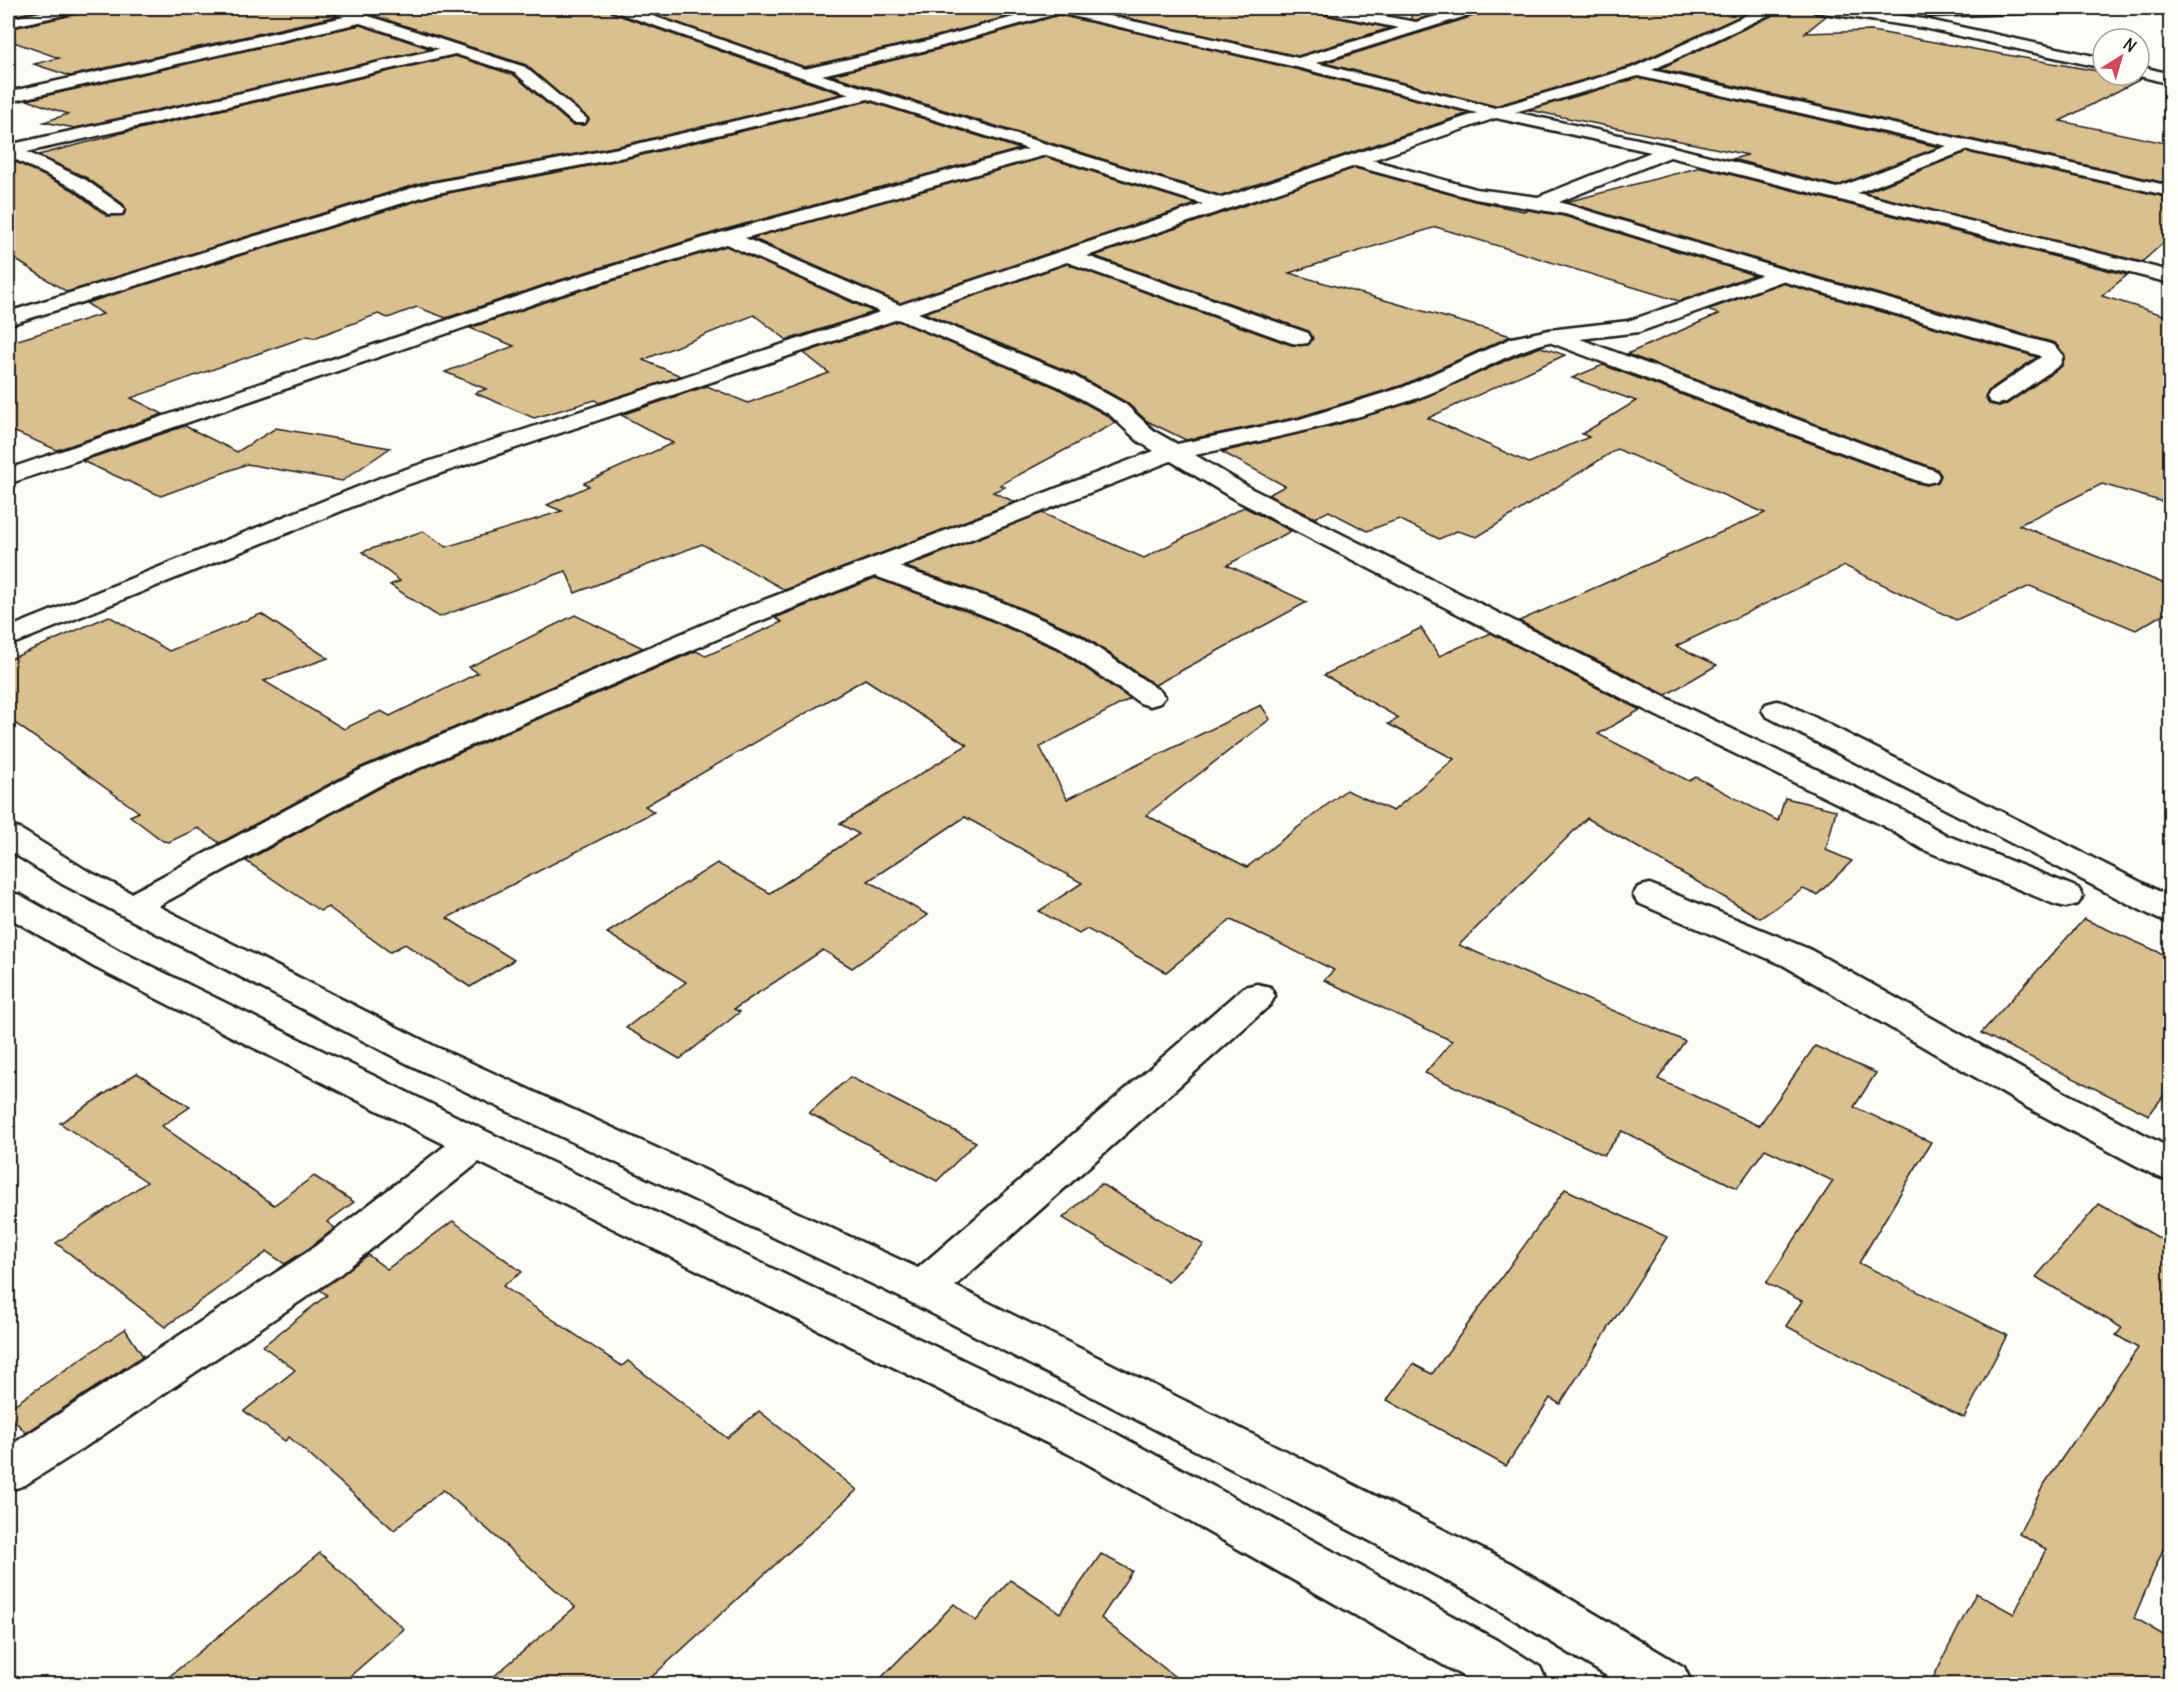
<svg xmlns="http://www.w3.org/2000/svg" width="2178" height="1692" viewBox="0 0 2178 1692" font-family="Delius,sans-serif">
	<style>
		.building { fill: #dabf8f; stroke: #1c1c1c; stroke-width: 1.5 }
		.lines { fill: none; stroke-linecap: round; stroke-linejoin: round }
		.minor-casing { stroke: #1c1c1c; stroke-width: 5 }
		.minor { fill: #fdfcf7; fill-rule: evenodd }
	</style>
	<rect width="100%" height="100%" fill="#fdfcf7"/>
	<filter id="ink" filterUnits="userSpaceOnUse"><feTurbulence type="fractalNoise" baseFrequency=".0167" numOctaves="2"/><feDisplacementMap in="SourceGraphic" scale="12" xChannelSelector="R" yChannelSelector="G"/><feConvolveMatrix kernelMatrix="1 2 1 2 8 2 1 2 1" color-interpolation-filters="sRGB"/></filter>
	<g filter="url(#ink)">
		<!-- building -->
		<g class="building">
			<path d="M8,8H51L8,17Z"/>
			<path d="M86,8H332L330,12L337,16L70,76L34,64L59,58L8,40V29L82,13Z"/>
			<path d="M350,8H609L612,13L842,94L624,145L421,183L67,292L8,255V163L14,161L73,190L107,216L124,215L126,209L123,204L87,178L38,155L116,135H113L455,56L514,75L572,125H585L589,120L526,65Z"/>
			<path d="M635,8H1039L926,39L805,67Z"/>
			<path d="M1082,8H1310L1314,13L1390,28L1298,56Z"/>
			<path d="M1412,8H1458L1416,20L1411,19Z"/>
			<path d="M1486,8H1758L1631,66L1495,106L1324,63L1483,13Z"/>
			<path d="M1781,8H1807L1815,14L1826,16L1805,33L1872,31L2103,72V75L2141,79L2060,121L2170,144V184L1659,69L1778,13Z"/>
			<path d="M1059,15L1295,69L1469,113L1222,196L831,75L936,50Z"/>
			<path d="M360,25L431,49L75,128L44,122L68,114L27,100Z"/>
			<path d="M1638,78L1939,147L1837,186L1732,159L1748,155L1529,110Z"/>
			<path d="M868,101L1020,149L719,231L544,285L446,318L417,307L388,318L378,314L314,338L308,336L131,398L163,414L57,450L8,429V343L103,314L86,303L433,196L625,159Z"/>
			<path d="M1967,152L2170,198V237L2142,262L1864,193Z"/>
			<path d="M1046,157L1196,204L900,303L752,238Z"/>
			<path d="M1701,167L2127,275L2102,296L2170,317V504L2102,484L2019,525L2170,586V610L2136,630L2030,586L1956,620L1845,566L1676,646L1717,665L1666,695L1519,621L1765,513L1617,449L1477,537L1457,531L1439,539L1399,519L1367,531L1329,511L1315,518L1268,495L1285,486L1222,452L1336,425L1419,400L1516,356L1541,347L1565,355L1428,418L1529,463L1589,437L1582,434L1636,401L1572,378L1603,365L1917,483L1927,485L1938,482L1941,475L1937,469L1627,354L1719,314L1707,310L1782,283L2037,357L1989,390L1985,398L1989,404L1999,406L2007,404L2062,366L2065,355L2055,343L1789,269L1566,202Z"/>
			<path d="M1355,168L1475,201L1523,211L1528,210L1564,216L1754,275L1679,301L1436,227L1289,273L1511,336L1403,385L1299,417L1186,440L1147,421L1126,402L1075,374L924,313L1067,264L1291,345H1308L1313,339L1309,331L1094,256Z"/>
			<path d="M726,246L874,312L787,340L754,315L643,360L681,376L599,403L595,400L534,418L475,393L486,389L445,372L514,346L470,328L560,297Z"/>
			<path d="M898,321L1057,388L1108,416L1115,423L1000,485L1005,487L993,492L1015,502L785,590L702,544L575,593L566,571L439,617L390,585L400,581L362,552L423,531L446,547L562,511L547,505L589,486L584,483L673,443L621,415L707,386L748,403L829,373L804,353Z"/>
			<path d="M185,426L237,452L276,428L390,448L342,481L247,464L161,496L82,461Z"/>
			<path d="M1244,507L1291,531L1227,565L1307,602L1155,685L1081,634L1002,600L906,567L1042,513L1144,558Z"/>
			<path d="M875,578L980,616L1059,650L1130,699L1040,747L1067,799L1261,705L1270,719L1146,815L1247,867L1346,790L1393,811L1454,759L1388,724L1399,718L1324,675L1421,628L1439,656L1491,633L1640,710L1598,734L1689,781L1696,777L1778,821L1785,798L1836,810L1826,850L1852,861L1817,895L1803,889L1760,918L1587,818L1459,945L1685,1041L1658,1079L1759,1126L1815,1046L1876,1073L1854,1107L1931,1142L1859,1263L2007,1335L1964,1418L1786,1326L1802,1301L1766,1283L1833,1181L1765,1149L1737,1188L1622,1131L1604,1155L1425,1073L1452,1041L1324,980L1334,970L1231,920L1166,972L1087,929L1079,934L1039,911L1082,883L965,817L868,881L928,915L852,968L823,950L734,1009L740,1012L680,1059L626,1028L686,982L607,933L717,863L770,893L859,834L840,824L967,745L865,679L645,806L654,812L447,918L514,960L470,987L405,944L390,952L328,907L320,911L246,861L385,785L696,651L706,656L782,622L775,618Z"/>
			<path d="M261,614L328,658L264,681L344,729L381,711L390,716L478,673L469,667L575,615L643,648L361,767L220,843L198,828L169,842L163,841L130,816L139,812L8,718V660L109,616L169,651Z"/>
			<path d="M2084,919L2170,957V1087L2149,1115L1981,1033Z"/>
			<path d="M137,1073L190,1107L162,1126L274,1205L314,1176L354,1202L327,1222L335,1228L308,1249L285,1264L267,1252L165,1327L56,1243L147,1182L60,1123Z"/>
			<path d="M850,1077L976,1142L937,1181L809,1113Z"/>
			<path d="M1101,1184L1204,1245L1168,1282L1063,1218Z"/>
			<path d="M1565,1189L1667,1237L1560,1404L1550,1398L1506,1466L1387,1400L1413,1364L1432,1374Z"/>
			<path d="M2099,1204L2170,1244V1533L2134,1618L2170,1639V1684H1930L1976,1593L2014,1614L2046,1549L2019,1534L2043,1486L2138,1348L2116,1335L2122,1328L2036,1277Z"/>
			<path d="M453,1221L522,1272L503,1286L622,1366L628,1361L727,1438L759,1411L857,1490L644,1684H485L575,1607L443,1490L394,1530L289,1437L285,1441L244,1411L295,1370L263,1346L327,1295L320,1290L368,1255L387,1269Z"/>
			<path d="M125,1329L143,1356L26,1433L8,1414V1409Z"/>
			<path d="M320,1553L404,1629L341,1684H160Z"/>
			<path d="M1101,1554L1132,1571L1101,1618L1184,1684H875L954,1604L976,1621L1010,1580L1060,1613Z"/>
		</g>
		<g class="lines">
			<!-- minor casing -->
			<g class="minor-casing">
				<g id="minor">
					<path d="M60,8H84L82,11L8,27V19Z"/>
					<path d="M334,8H344L525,67L587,119L585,123H573L515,73L455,54L27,152L86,180L122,206L124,210L122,214H108L74,188L8,156V145L439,49L360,23L8,102V92L344,17L332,11Z"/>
					<path d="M611,8H630L805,69L927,41L1046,8H1074L1298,58L1399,28L1314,11L1312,8H1339L1416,22L1464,8H1484L1482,11L1316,63L1495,108L1632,68L1762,8H1779L1777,11L1652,70L2170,186V196L1967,150L1857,193L2170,271V283L1670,157L1559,202L1788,271L2054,345L2063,356L2060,365L2006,402L1998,404L1990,402L1987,397L1990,392L2041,357L2038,355L1782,281L1639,332L1580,339L1936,471L1939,476L1936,481L1927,483L1918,481L1549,342C1502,354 1463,382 1418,398C1345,423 1270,439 1195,455L1252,489L1675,702L1906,812L1946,835L2078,888L2083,896L2078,904L2066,907L2054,904L1922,849L1884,826L1653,714L1234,499L1171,461L899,567L1001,602L1080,636L1160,691L1165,697L1160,703L1150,706L1140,703L1060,648L981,614L875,576L750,625L384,783L158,906L434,1046L918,1268L1244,987L1257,984L1270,987L1275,996L1270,1005L955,1286L1510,1563L1684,1667L1692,1684H1620L1474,1595L908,1301L408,1064L62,884L8,850V826L20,829L86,870L131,893L362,769L730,613L1154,451L1138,441L1109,414L1058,386L898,319L403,486L8,646V628L385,476L880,312L726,244L559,295L8,484V469L545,287L720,233L1028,149L868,99L624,157L432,194L8,325V312L422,185L624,147L850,94L613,11ZM1059,13L1296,67L1477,113L1222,198L822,75L935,48ZM1638,76L1947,146L1837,188L1669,146L1515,112ZM1496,118L1651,152L1538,197L1476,189L1372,160ZM1046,155L1203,204L900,305L745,238ZM1355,166L1475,199L1565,214L1761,275L1628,321L1549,330L1512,338L1404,387L1300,419L1177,444L1154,431L1125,404L1074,376L918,313L1067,262L1292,343L1300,344L1308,343L1311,338L1308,333L1087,256Z"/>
					<path d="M1809,8H1848L1924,19L2103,58V68L1924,28L1816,12Z"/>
					<path d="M1937,8H2055L2048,12L1930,16L1923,12L1925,9Z"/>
					<path d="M2139,66L2170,74V84L2136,75H2139Z"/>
					<path d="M1777,701L1788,704L2170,897V922L2158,919L1766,716L1762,710L1766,704Z"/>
					<path d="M1650,884L1809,949L2058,1089L2170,1148V1181L2156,1176L2030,1109L1783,965L1638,903L1633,895L1638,887Z"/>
					<path d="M8,892L20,895L120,951L490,1133L1111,1431L1502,1643L1540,1667L1548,1684H1477L1079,1459L479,1162L339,1275L79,1451L25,1485L8,1491V1447L309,1251L446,1145L94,967L8,917Z"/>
				</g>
			</g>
			<!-- minor -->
			<use href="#minor" class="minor"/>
		</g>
	</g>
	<!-- margin -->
	<rect width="2178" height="1692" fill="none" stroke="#fdfcf7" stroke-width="30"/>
	<rect x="15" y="15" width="2148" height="1662" fill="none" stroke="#1c1c1c" stroke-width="2" filter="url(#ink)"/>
	<!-- north arrow -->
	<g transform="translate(2121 57) rotate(37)"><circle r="28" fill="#fdfcf7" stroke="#a3a29f" stroke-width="1.5"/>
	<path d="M0-4.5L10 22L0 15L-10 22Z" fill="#d1495b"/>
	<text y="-9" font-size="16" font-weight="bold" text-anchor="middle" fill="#1c1c1c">N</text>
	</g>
</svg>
